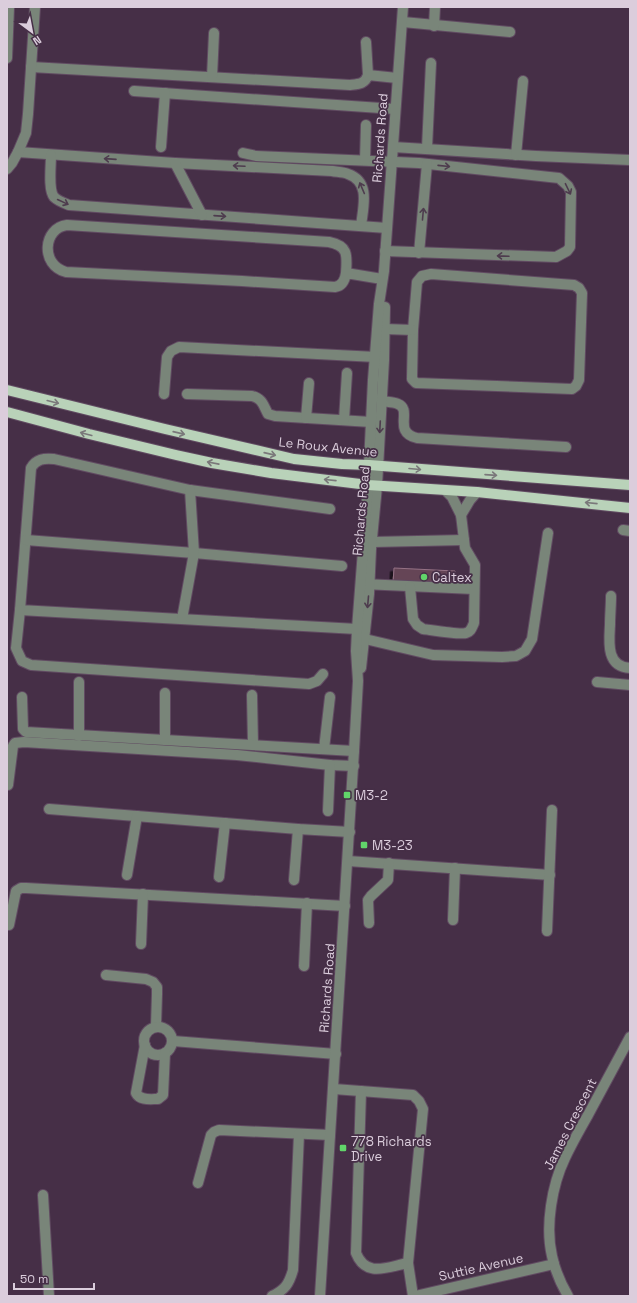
<svg xmlns="http://www.w3.org/2000/svg" width="637" height="1303" viewBox="0 0 637 1303" font-family="'Space Grotesk',sans-serif">
	<style>
		.building { fill: #654557; stroke: #957285; filter: url(#shadow) }
		.lines { fill: none; stroke-linecap: round; stroke-linejoin: round }
		.minor-casing { stroke: #614b62; stroke-width: 12 }
		.major-casing { stroke: #614b62; stroke-width: 12 }
		.minor { stroke: #798579; stroke-width: 10 }
		.major { stroke: #b9d2b9; stroke-width: 10 }
		.oneway { stroke: #4e3c4e }
		.oneway2 { stroke: #7a787a }
		.poi-dot { fill: #61d56a; stroke: #462f47; stroke-width: 1.5 }
		.labels { text-anchor: middle; dominant-baseline: central; stroke-width: 3.5; stroke-linejoin: round; paint-order: stroke }
		.street-label { font-size: 13px; fill: #dbcddc; stroke: #462f47 }
		.poi-label { font-size: 13px; fill: #dbcddc; stroke: #462f47; text-anchor: start }
	</style>
	<defs>
		<filter id="shadow"><feDropShadow dx="-3.5" dy="3.5" stdDeviation="0" flood-color="#0009"/></filter>
	</defs>
	<rect width="100%" height="100%" fill="#462f47"/>
	<!-- building -->
	<path class="building" d="M394,568L455,571L454,587L393,584Z"/>
	<g class="lines">
		<!-- minor casing -->
		<g class="minor-casing">
			<g id="minor">
				<path d="M403,22L510,32"/>
				<path d="M434,26L435,7"/>
				<path d="M7,58L9,7"/>
				<path d="M31,67L350,85C359,84 365,84 368,75L366,42"/>
				<path d="M368,75L397,78"/>
				<path d="M212,77L214,33"/>
				<path d="M134,91L395,109"/>
				<path d="M161,147L165,93"/>
				<path d="M393,147L536,156L630,160"/>
				<path d="M427,148L431,63"/>
				<path d="M18,152L175,163L332,171C337,172 343,172 348,174C371,182 363,207 361,226"/>
				<path d="M243,153L256,156L419,163L559,178L568,186L571,192L570,247L567,251L556,257L385,251"/>
				<path d="M51,155C51,165 48,190 54,197C58,201 64,203 69,205L387,228"/>
				<path d="M516,155L523,81"/>
				<path d="M365,160L366,125"/>
				<path d="M175,163L202,215"/>
				<path d="M7,169L12,163L18,152L26,133L28,114L35,7"/>
				<path d="M419,253L427,164"/>
				<path d="M346,273C347,256 349,246 329,242L67,225C43,228 40,265 66,272L242,281L335,287C342,286 345,280 346,273L382,279"/>
				<path d="M431,274L574,285L579,288L582,293L579,380L576,386L572,389L416,383L412,379L413,330L417,282L422,276Z"/>
				<path d="M385,329L413,330"/>
				<path d="M164,394L167,357L171,351L179,347L376,357"/>
				<path d="M187,394L252,396C263,399 263,405 268,414L275,416L371,422"/>
				<path d="M382,401C387,402 393,402 398,404C413,410 392,432 417,438L566,447"/>
				<path d="M306,418L309,383"/>
				<path d="M344,420L347,373"/>
				<path d="M330,509L190,490L54,459C44,458 36,459 31,468L20,610L357,629"/>
				<path d="M461,515L470,500L477,492"/>
				<path d="M623,530L630,531"/>
				<path d="M26,540L194,553L342,566"/>
				<path d="M372,542L464,540"/>
				<path d="M363,584L474,589"/>
				<path d="M410,587L413,619L417,625L423,629C431,630 460,635 466,633C471,632 472,627 474,623L475,565L465,548L461,515L452,497L445,490"/>
				<path d="M611,596C611,606 610,615 610,625C609,642 606,667 630,668"/>
				<path d="M20,610L16,648L22,661L31,665L309,684L317,681L323,674"/>
				<path d="M182,619L194,553L190,490"/>
				<path d="M365,639L433,655L502,657L516,656L525,651L532,639L548,533"/>
				<path d="M361,668L369,594L371,549L377,486L384,360L385,307"/>
				<path d="M597,682L630,685"/>
				<path d="M252,695L253,745"/>
				<path d="M22,697L23,729L26,732L354,751"/>
				<path d="M79,736V682"/>
				<path d="M165,740V693"/>
				<path d="M324,749L330,697"/>
				<path d="M8,785L13,746L15,743L24,742L237,755L330,765L354,766"/>
				<path d="M49,809L298,829L350,832"/>
				<path d="M328,811L330,765"/>
				<path d="M348,861L550,875"/>
				<path d="M127,875L137,816"/>
				<path d="M219,877L225,823"/>
				<path d="M294,880L298,829"/>
				<path d="M453,920L455,868"/>
				<path d="M369,923L368,900L371,896L388,880L389,863"/>
				<path d="M9,925L16,891L21,888H26L345,906"/>
				<path d="M547,931L552,810"/>
				<path d="M141,944L143,894"/>
				<path d="M304,966L307,903"/>
				<path d="M106,975L146,979L153,982L157,987V994L156,1026"/>
				<circle cx="158" cy="1041" r="14"/>
				<path d="M173,1041L336,1054"/>
				<path d="M145,1045L136,1093C140,1101 151,1099 158,1099L163,1095L165,1053"/>
				<path d="M334,1089L413,1095L419,1101L423,1109L408,1263L413,1296"/>
				<path d="M361,1091L356,1253C366,1278 387,1267 408,1263"/>
				<path d="M198,1183L211,1135L214,1132L219,1130L330,1135"/>
				<path d="M43,1195L49,1296"/>
				<path d="M272,1296C285,1290 289,1284 293,1270L299,1134"/>
				<path d="M320,1296L354,751L358,681L356,651L357,629L368,485L373,380L379,304L384,271L403,7"/>
				<path d="M415,1296L554,1264"/>
				<path d="M568,1296C561,1284 555,1270 552,1256C545,1226 552,1185 565,1158C572,1143 580,1129 588,1115C602,1089 616,1063 630,1037"/>
			</g>
		</g>
		<!-- major casing -->
		<g class="major-casing">
			<g id="major">
				<path d="M7,390L165,429L294,459L342,464L369,465L630,485"/>
				<path d="M7,412L89,434L176,455L212,463L271,473L368,485L477,492L630,508"/>
			</g>
		</g>
		<!-- minor -->
		<use href="#minor" class="minor"/>
		<!-- major -->
		<use href="#major" class="major"/>
	</g>
	<!-- one-way arrows -->
	<defs><path id="oneway-shaft" d="M-6 0H5M1.5-3L5.5 0L1.5 3" fill="none" stroke-width="1.6" stroke-linecap="round" stroke-linejoin="round"/></defs>
	<g class="oneway">
		<use href="#oneway-shaft" transform="translate(110 159) rotate(-176)"/>
		<use href="#oneway-shaft" transform="translate(239 166) rotate(-177)"/>
		<use href="#oneway-shaft" transform="translate(444 166) rotate(6)"/>
		<use href="#oneway-shaft" transform="translate(362 188) rotate(-113)"/>
		<use href="#oneway-shaft" transform="translate(568 189) rotate(64)"/>
		<use href="#oneway-shaft" transform="translate(63 202) rotate(25)"/>
		<use href="#oneway-shaft" transform="translate(423 214) rotate(-85)"/>
		<use href="#oneway-shaft" transform="translate(220 216) rotate(4)"/>
		<use href="#oneway-shaft" transform="translate(503 256) rotate(-178)"/>
		<use href="#oneway-shaft" transform="translate(380 427) rotate(93)"/>
		<use href="#oneway-shaft" transform="translate(368 602) rotate(95)"/>
	</g>
	<g class="oneway2">
		<use href="#oneway-shaft" transform="translate(53 402) rotate(14)"/>
		<use href="#oneway-shaft" transform="translate(179 433) rotate(13)"/>
		<use href="#oneway-shaft" transform="translate(86 434) rotate(-165)"/>
		<use href="#oneway-shaft" transform="translate(270 454) rotate(13)"/>
		<use href="#oneway-shaft" transform="translate(213 463) rotate(-169)"/>
		<use href="#oneway-shaft" transform="translate(415 469) rotate(5)"/>
		<use href="#oneway-shaft" transform="translate(491 475) rotate(4)"/>
		<use href="#oneway-shaft" transform="translate(330 480) rotate(-174)"/>
		<use href="#oneway-shaft" transform="translate(591 503) rotate(-174)"/>
	</g>
	<!-- markers -->
	<g class="poi-dot">
		<circle cx="424" cy="577" r="4"/>
		<rect x="343" y="791" width="8" height="8" rx="2"/>
		<rect x="360" y="841" width="8" height="8" rx="2"/>
		<rect x="339" y="1144" width="8" height="8" rx="2"/>
	</g>
	<g class="labels">
		<!-- street labels -->
		<g class="street-label">
			<text transform="translate(380 138) rotate(-86)">Richards Road</text>
			<text transform="translate(328 447) rotate(6)">Le Roux Avenue</text>
			<text transform="translate(361 511) rotate(-85)">Richards Road</text>
			<text transform="translate(327 988) rotate(-86)">Richards Road</text>
			<text transform="translate(570 1124) rotate(-63)">James Crescent</text>
			<text transform="translate(481 1267) rotate(-13)">Suttie Avenue</text>
		</g>
		<!-- poi labels -->
		<g class="poi-label">
			<text x="432" y="577">Caltex</text>
			<text x="355" y="795">M3-2</text>
			<text x="372" y="845">M3-23</text>
			<text x="351" y="1141">778 Richards<tspan x="351" dy="15">Drive</tspan></text>
		</g>
	</g>
	<!-- border -->
	<rect width="637" height="1303" fill="none" stroke="#dbcddc" stroke-width="16"/>
	<!-- north arrow -->
	<g transform="translate(32 32) rotate(148)" stroke="#462f47" stroke-width="3" paint-order="stroke">
	<path d="M0-3L7 15L0 10L-7 15Z" fill="#dbcddc"/>
	<text y="-6" font-size="11" font-weight="bold" text-anchor="middle" fill="#dbcddc">N</text>
	</g>
	<!-- scale -->
	<path d="M14 1283v6h80v-6" fill="none" stroke="#dbcddc" stroke-width="2"/>
	<text x="20" y="1283" font-size="12" fill="#dbcddc" stroke="#462f47" stroke-width="3" paint-order="stroke">50 m</text>
</svg>
